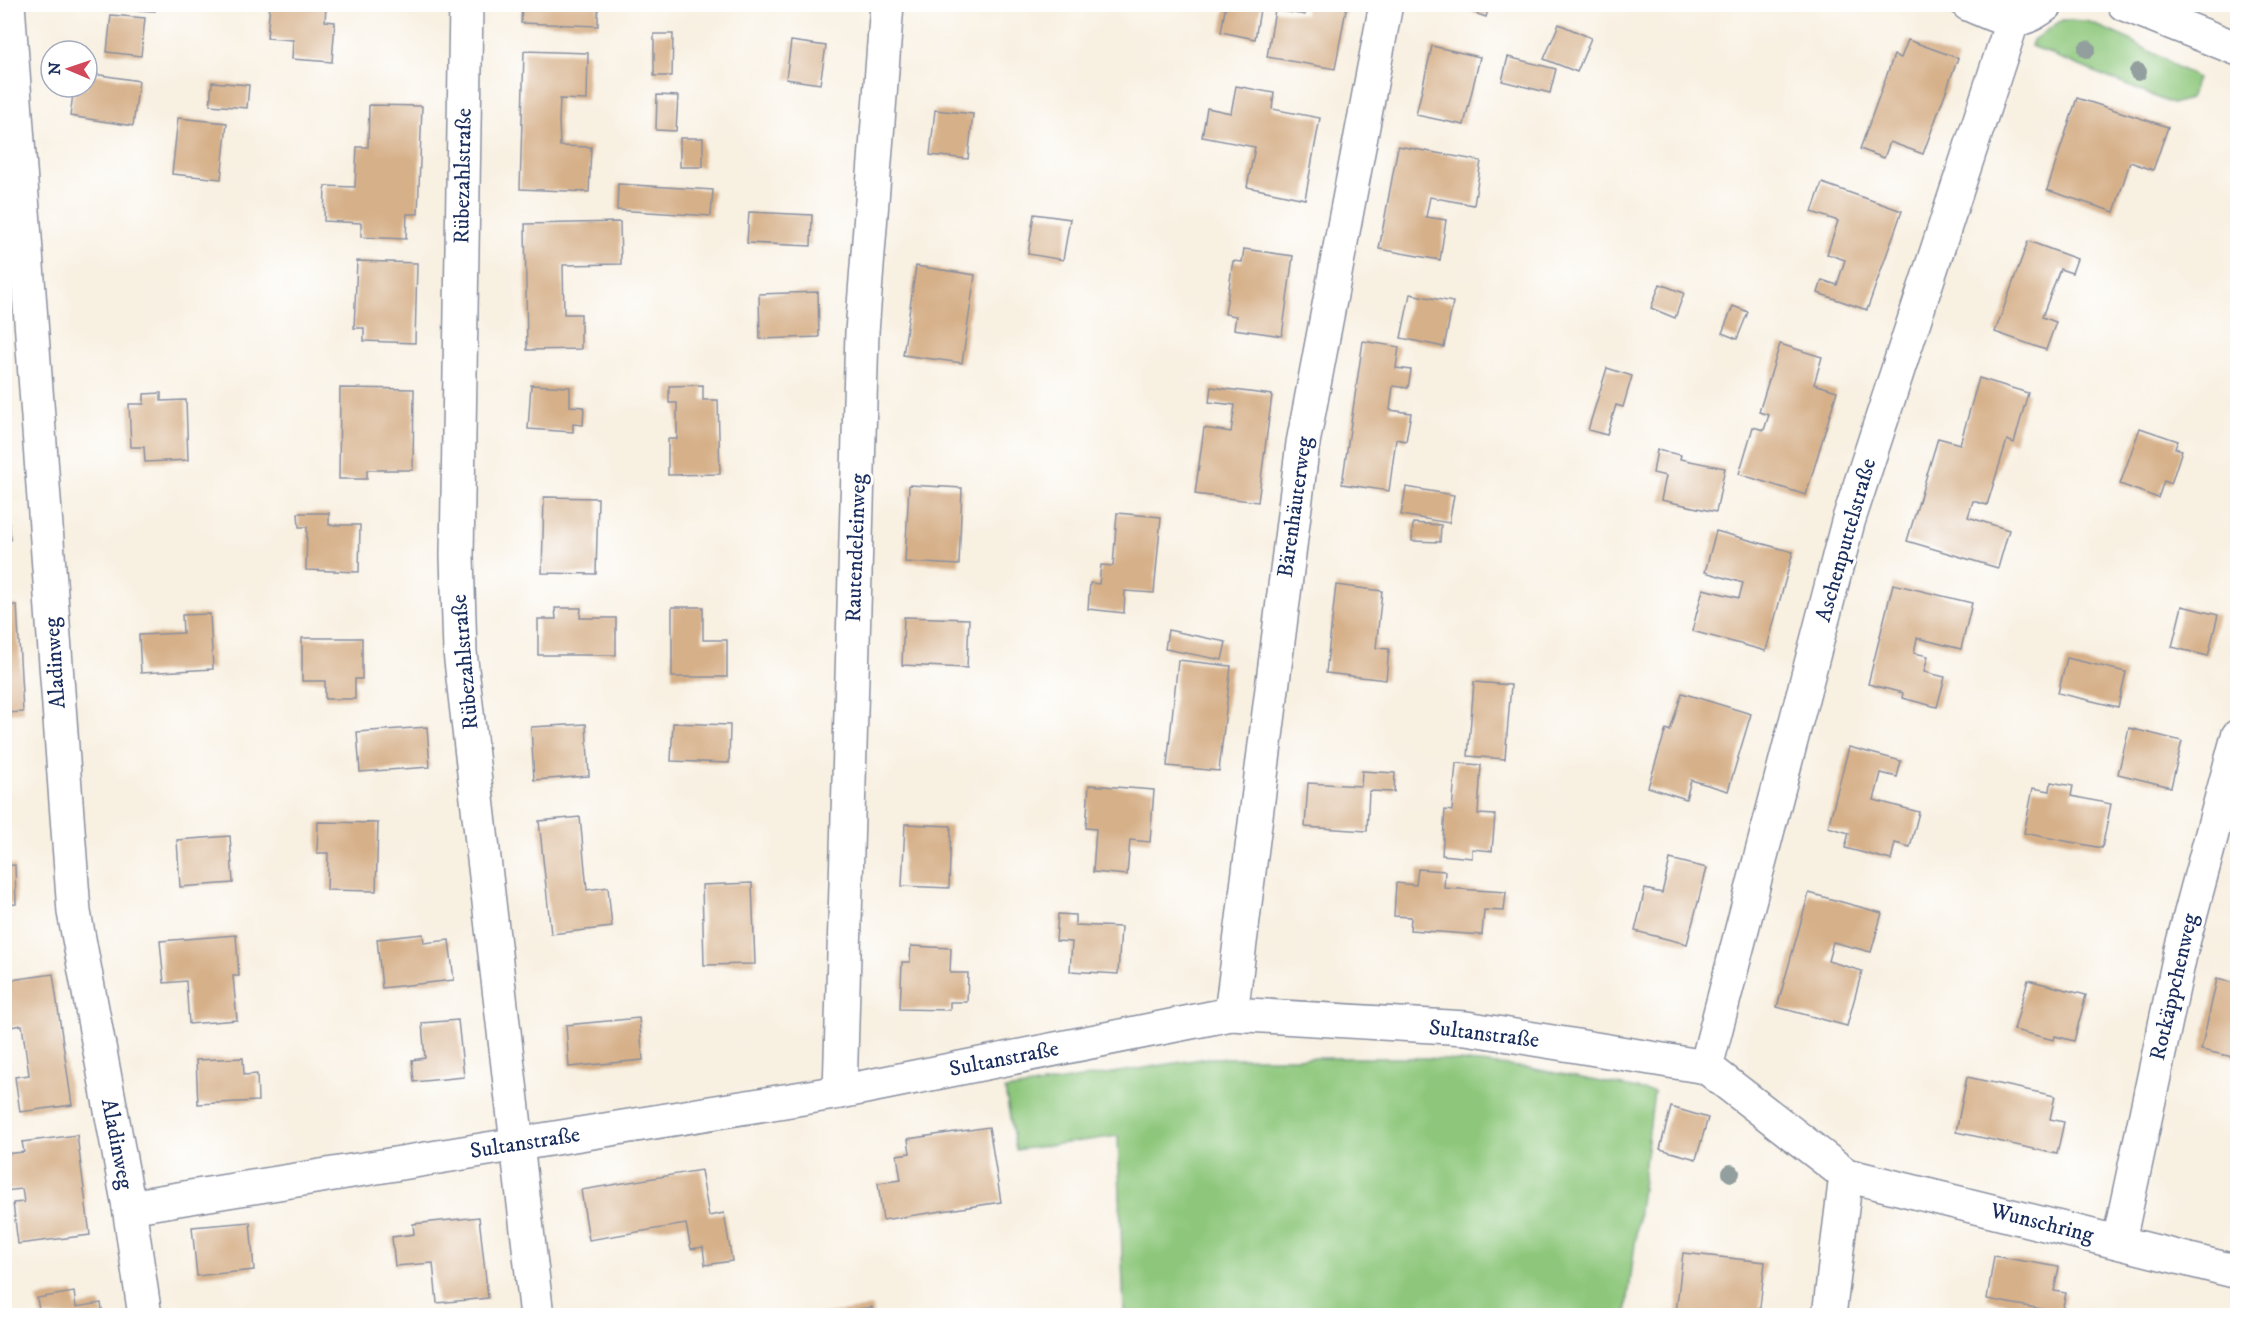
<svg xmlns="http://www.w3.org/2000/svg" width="2242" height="1320" viewBox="0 0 2242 1320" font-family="'IM FELL DW Pica',serif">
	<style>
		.green { fill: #8ec77b; stroke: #547b6c; stroke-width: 1.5 }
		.building { fill: #d6b089 }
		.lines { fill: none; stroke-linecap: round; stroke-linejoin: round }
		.minor-casing { stroke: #8a90a0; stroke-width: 36 }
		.major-casing { stroke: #8a90a0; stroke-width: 36 }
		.minor { stroke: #fff; stroke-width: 33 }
		.major { stroke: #fff; stroke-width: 33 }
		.tree { fill: #929f9e }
		.labels { text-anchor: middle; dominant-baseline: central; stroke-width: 6; stroke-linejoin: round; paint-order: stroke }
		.street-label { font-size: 22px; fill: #1b2f5e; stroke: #fff }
	</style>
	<rect width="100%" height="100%" fill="#fff"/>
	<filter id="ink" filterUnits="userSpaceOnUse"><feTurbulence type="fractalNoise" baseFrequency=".0167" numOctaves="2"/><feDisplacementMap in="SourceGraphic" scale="12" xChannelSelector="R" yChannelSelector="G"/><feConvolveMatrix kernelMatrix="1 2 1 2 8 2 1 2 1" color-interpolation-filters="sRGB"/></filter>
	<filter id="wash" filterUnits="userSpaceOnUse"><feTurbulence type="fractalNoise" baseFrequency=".008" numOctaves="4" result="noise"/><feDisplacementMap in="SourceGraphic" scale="24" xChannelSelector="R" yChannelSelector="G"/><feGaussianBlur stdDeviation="1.35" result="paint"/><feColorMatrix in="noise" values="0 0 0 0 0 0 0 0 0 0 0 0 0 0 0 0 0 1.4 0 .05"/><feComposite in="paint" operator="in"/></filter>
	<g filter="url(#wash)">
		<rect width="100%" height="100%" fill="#f8f0e1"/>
		<!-- green -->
		<g class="green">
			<path d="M2062,20L2087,21L2128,39L2197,78L2190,99L2172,104L2031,46L2033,40Z"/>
			<path d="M1207,1058H1427L1530,1068L1654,1092L1626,1315H1124L1118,1136L1016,1150L1005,1090Z"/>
		</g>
		<g id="blocks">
			<!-- building -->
			<g class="building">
				<path d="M106,4H155V11L105,8Z"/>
				<path d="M270,4L326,7L325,21L335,22L332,62L292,59L293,40L267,38Z"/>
				<path d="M522,4H598V26L521,23Z"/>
				<path d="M1226,4H1261L1255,39L1221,32Z"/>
				<path d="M1306,4H1347L1335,69L1267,57L1275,10L1305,15Z"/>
				<path d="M1449,4H1490L1486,17Z"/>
				<path d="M111,15L145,18L141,56L107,52Z"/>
				<path d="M1559,24L1591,38L1577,72L1544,59Z"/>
				<path d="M654,34H673L672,76H654Z"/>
				<path d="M1908,40L1958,58L1923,154L1890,142L1884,158L1860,149L1894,55L1901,58Z"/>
				<path d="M791,41L826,46L820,84L786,79Z"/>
				<path d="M1432,46L1480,57L1464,125L1416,115Z"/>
				<path d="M524,51L588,53L587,100L560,99L559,121L560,146L591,147L589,192L520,189Z"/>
				<path d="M1508,57L1556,69L1550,93L1502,81Z"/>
				<path d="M87,73L139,81L133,126L70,116L74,87H87Z"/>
				<path d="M212,82L249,85L247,108L210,105Z"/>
				<path d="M1236,86L1274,93L1272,109L1320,118L1305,199L1247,187L1255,147L1202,137L1207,108L1231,113Z"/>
				<path d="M657,95L678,96L676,131L656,130Z"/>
				<path d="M2077,98L2168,127L2153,170L2130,162L2114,212L2047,190Z"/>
				<path d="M369,105L422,106L418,214H407L406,239L361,237V223L324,221L325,186L355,187L357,147H368Z"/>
				<path d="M935,110L973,114L968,159L930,155Z"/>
				<path d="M178,118L227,123L221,179L172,174Z"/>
				<rect x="680" y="138" width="23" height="29"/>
				<path d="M1398,146L1481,161L1474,205L1430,197L1426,217L1446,220L1440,260L1379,249Z"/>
				<path d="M1822,183L1902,211L1867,310L1818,293L1822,280L1837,285L1845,260L1827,254L1838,221L1812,212Z"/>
				<path d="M618,184L713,190L711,216L617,210Z"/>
				<path d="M749,212L812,215L811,246L747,243Z"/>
				<path d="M1034,214L1070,219L1063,260L1028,254Z"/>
				<path d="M620,222L621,264L563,265L564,314H581V349L527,350L525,224Z"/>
				<path d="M2028,241L2077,259L2072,273L2060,269L2042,317L2056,322L2046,350L1995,332Z"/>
				<path d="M1244,249L1293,256L1282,336L1234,329L1236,316L1225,314L1233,261L1242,262Z"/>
				<path d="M357,261L417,263L415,343L364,341V328H354Z"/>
				<path d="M916,266L975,275L962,363L903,355Z"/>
				<path d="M1660,284L1684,293L1675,318L1651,308Z"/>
				<path d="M818,292L819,337L760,339L759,294Z"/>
				<path d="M1410,294L1453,302L1444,347L1401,338Z"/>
				<path d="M1733,306L1748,312L1737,339L1722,333Z"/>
				<path d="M1363,341L1399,347L1396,368L1411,370L1408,388L1393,386L1390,410L1411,413L1406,441L1396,439L1389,491L1342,484Z"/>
				<path d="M1780,344L1822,357L1814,384L1837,391L1806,495L1739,474L1753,427L1764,430L1769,415L1759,412Z"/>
				<path d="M1607,368L1632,376L1623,407L1616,405L1607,435L1588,430Z"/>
				<path d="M1979,378L2028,393L2014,443L2007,440L1987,505L1973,501L1968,517L2009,530L1998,568L1907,541L1938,438L1960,444Z"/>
				<path d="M531,385L570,387V406L584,407L583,425L573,424V432L528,429Z"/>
				<path d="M703,385V400H718L720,474L668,475V439H677V403H669V386Z"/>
				<path d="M1211,387L1272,395L1258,502L1195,494L1204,428L1231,432L1235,405L1209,402Z"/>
				<path d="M340,388L414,389L413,470H367V479H339Z"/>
				<path d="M161,393V401L186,400L188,460L145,462L144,447H131L129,404H144V394Z"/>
				<path d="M2140,428L2178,441L2175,448L2182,450L2171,484L2164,481L2158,498L2120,484Z"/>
				<path d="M1657,450L1681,455L1680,459L1725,468L1716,512L1661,500L1666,476L1653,473Z"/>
				<path d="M4,468L11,540H4Z"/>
				<path d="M909,485L962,488L959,565L905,562Z"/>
				<path d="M1406,487L1454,495L1449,523L1401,515Z"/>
				<path d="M544,497L598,498L596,574L542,573Z"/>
				<path d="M298,513H329V525H360L359,572L306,570L307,527H299Z"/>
				<path d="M1117,513L1161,517L1154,593L1125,591L1124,613L1088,609L1090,583L1099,584L1101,565L1113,566Z"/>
				<path d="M1413,523L1441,525L1440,542L1412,541Z"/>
				<path d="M1716,531L1793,552L1766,651L1692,631L1703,589L1739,598L1743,583L1705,572Z"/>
				<path d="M1893,584L1972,603L1961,649L1917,638L1914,653L1928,656L1924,672L1945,677L1937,707L1902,698L1903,693L1868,684Z"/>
				<path d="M1336,585L1382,591L1376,648L1389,649L1386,680L1326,673Z"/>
				<path d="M4,605H17L23,712L4,713Z"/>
				<path d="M2182,606L2218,615L2208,656L2172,647Z"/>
				<path d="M672,607H703V640H727V677H672Z"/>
				<path d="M555,608H581L580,618H616V655H538V619H556Z"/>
				<path d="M210,614L213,669L141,673L139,635L183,633L182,615Z"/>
				<path d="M904,617L969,619L967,668L902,665Z"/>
				<path d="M1168,630L1226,642L1222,660L1165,649Z"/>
				<path d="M302,638H362V679H355V699H325V681H302Z"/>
				<path d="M2067,658L2126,672L2118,707L2058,693Z"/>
				<path d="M1178,660L1231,666L1219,771L1167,766Z"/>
				<path d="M1474,682L1511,685L1505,759L1468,756Z"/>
				<path d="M1682,693L1751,714L1728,791L1691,780L1686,799L1648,787L1666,729L1670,731Z"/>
				<path d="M673,723L730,725L729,763L671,761Z"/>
				<path d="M586,724L589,776L534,780L531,727Z"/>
				<path d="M427,727L430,767L360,772L357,732Z"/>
				<path d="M2129,728L2182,741L2171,787L2118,774Z"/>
				<path d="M1849,747L1901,761L1897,777L1881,773L1874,800L1919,812L1910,847L1895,843L1891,860L1845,848L1849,833L1828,827Z"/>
				<path d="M1456,763L1481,765L1478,814L1495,815L1492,851L1472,849V858L1442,855L1445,810L1452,811Z"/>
				<path d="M1362,771L1395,773L1394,792L1369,791L1367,831L1305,827L1308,783L1361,786Z"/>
				<path d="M2051,782L2073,786L2071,796L2111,804L2102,848L2024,833L2033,788L2050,791Z"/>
				<path d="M1089,785L1154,790L1150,842L1130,840L1127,875L1093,872L1096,829L1086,828Z"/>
				<path d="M580,817L587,890L608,887L612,927L551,934L539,821Z"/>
				<path d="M318,822L378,823L376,891L327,890L328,853H317Z"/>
				<path d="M905,824L951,826L949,888L902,886Z"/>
				<path d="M230,836L233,883L180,887L177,840Z"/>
				<path d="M1670,859L1707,868L1687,944L1635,931L1645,889L1662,893Z"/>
				<path d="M15,865L16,904L4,905V866Z"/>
				<path d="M1418,869L1445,871L1444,888L1506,892L1504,911L1484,910L1482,935L1410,930L1411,917L1394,916L1396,883L1416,885Z"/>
				<path d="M752,883L755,964L704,965L702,885Z"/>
				<path d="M1809,893L1882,913L1871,952L1833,942L1828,961L1862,971L1847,1026L1777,1007Z"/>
				<path d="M1058,914L1075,915V925L1121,927L1118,974L1070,971L1072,942L1056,941Z"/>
				<path d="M423,934L424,943L449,940L454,980L382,988L377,939Z"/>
				<path d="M236,935L239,976H233L237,1020L189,1024L186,981L164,983L160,941Z"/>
				<path d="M911,946L951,948L950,973H968L967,1002H950V1010L900,1009L902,962H910Z"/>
				<path d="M53,974L72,1105L20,1112L15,1077L29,1075L22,1025L4,1028V981Z"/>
				<path d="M2217,979L2238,984V1058L2201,1050Z"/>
				<path d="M2028,980L2086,995L2074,1041L2055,1036L2054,1040L2014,1030Z"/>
				<path d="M639,1018L643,1060L569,1067L566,1025Z"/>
				<path d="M458,1020L464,1077L414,1082L412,1060L425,1058L422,1023Z"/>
				<path d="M243,1058L244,1075L257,1074L258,1101L198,1104L196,1060Z"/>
				<path d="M1967,1077L2055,1096L2050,1119L2064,1122L2057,1154L1956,1132Z"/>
				<path d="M1671,1107L1708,1118L1696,1159L1660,1149Z"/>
				<path d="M989,1127L1001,1202L883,1220L878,1183L901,1180L897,1155L910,1153L908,1139Z"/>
				<path d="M77,1135L90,1235L18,1244L13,1203L24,1202L22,1189L4,1191V1154L24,1152L22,1142Z"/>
				<path d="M701,1170L709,1216L724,1213L732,1261L705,1265L703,1247L691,1249L686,1224L589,1240L581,1190Z"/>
				<path d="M479,1217L488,1298L437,1303L433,1263L395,1266L392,1237L414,1234L413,1224Z"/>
				<path d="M250,1222L254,1270L197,1276L192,1227Z"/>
				<path d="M1683,1253L1765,1262L1759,1316L1676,1313Z"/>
				<path d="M1994,1256L2059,1267L2054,1291L2066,1293L2061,1316H2046L2047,1310L1987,1299Z"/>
				<path d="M74,1292L76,1307L101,1303L103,1316H40L37,1298Z"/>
				<path d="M872,1307L873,1316H824V1314Z"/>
			</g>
		</g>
	</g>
	<g filter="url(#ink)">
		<use href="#blocks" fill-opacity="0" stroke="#8a90a0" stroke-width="1.5"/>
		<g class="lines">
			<!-- minor casing -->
			<g class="minor-casing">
				<g id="minor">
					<path d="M8,4L74,912L129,1207L145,1316"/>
					<path d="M466,4L457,556L460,652L537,1316"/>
					<path d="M1968,4C2002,18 2015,30 2047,4"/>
					<path d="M1231,1014L1303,443L1386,4"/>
					<path d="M1706,1067L1848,522L2012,22"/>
					<path d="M840,1092L862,332L887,4"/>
					<path d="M129,1207L840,1092L1231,1014L1466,1028L1706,1067L1846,1175L2238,1272"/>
					<path d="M2119,1241L2181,950L2238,736"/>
					<path d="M1829,1316L1846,1175"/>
				</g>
			</g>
			<!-- major casing -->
			<g class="major-casing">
				<path id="major" d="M2124,4L2238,49"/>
			</g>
			<!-- minor -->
			<use href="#minor" class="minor"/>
			<!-- major -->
			<use href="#major" class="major"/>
		</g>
		<!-- trees -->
		<g class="tree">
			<circle cx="2087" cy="49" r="9"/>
			<circle cx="2138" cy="72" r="9"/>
			<circle cx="1731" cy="1173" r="9"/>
		</g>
	</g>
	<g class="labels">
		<!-- street labels -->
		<g class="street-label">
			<text transform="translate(463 176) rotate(-89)">Rübezahlstraße</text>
			<text transform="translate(1295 507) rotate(-82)">Bärenhäuterweg</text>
			<text transform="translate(1846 540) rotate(-74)">Aschenputtelstraße</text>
			<text transform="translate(856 548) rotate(-88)">Rautendeleinweg</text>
			<text transform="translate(465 662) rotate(-95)">Rübezahlstraße</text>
			<text transform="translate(55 663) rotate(-94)">Aladinweg</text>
			<text transform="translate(2174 987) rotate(-77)">Rotkäppchenweg</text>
			<text transform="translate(1484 1034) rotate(7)">Sultanstraße</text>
			<text transform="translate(1004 1059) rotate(-11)">Sultanstraße</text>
			<text transform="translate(525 1143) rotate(-9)">Sultanstraße</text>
			<text transform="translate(117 1144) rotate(79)">Aladinweg</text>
			<text transform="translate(2042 1223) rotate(14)">Wunschring</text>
		</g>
	</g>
	<!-- margin -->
	<rect width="2242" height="1320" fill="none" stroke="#fff" stroke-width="24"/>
	<!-- north arrow -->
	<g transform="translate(69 69) rotate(272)"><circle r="28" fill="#ffffff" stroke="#a4acbf" stroke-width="1.5"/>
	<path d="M0-4.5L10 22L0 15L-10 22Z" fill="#d1495b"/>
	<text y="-9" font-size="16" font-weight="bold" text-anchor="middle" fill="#1b2f5e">N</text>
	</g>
</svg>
